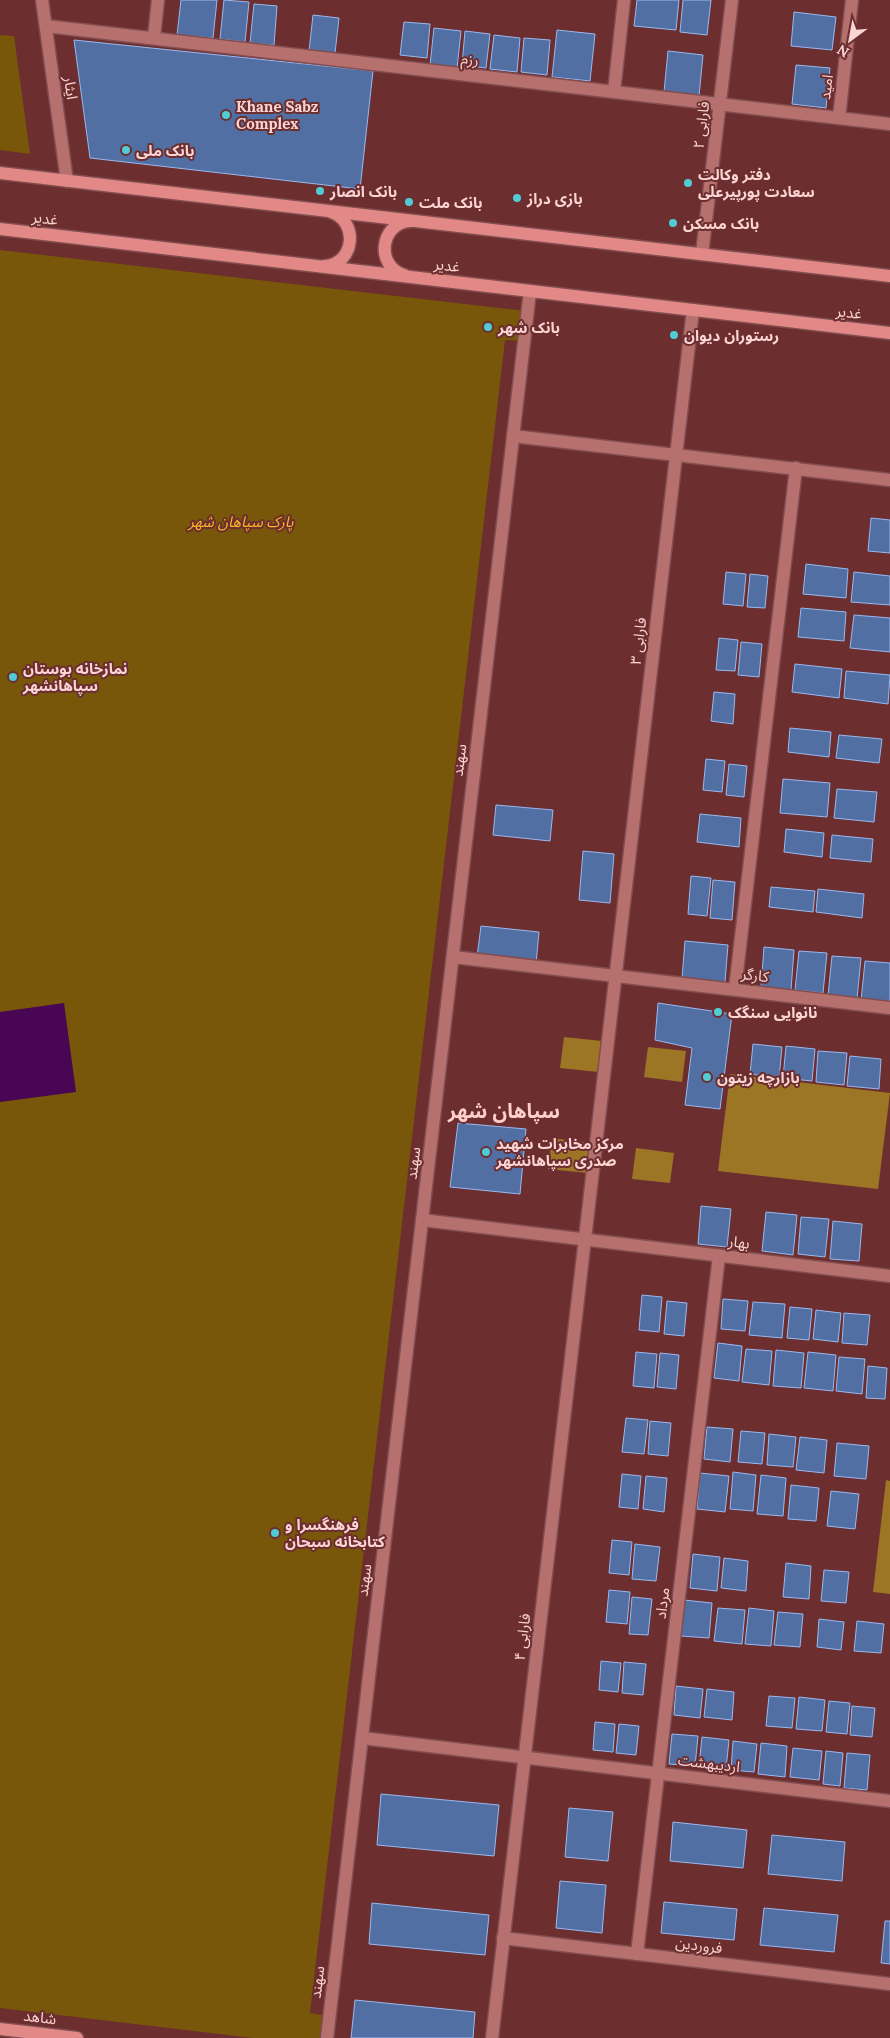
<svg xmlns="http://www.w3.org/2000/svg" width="890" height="2038" viewBox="0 0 890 2038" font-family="Lora,'Noto Sans Arabic',serif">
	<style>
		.green { fill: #78560a }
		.forest { fill: #9c7525 }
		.water { fill: #480654 }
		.building { fill: #526fa3; stroke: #98b9f1 }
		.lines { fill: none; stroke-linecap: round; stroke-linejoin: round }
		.minor-casing { stroke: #824d4f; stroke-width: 15 }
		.major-casing { stroke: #824d4f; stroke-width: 15 }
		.minor { stroke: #b6716f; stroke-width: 12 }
		.major { stroke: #e28987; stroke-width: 12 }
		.poi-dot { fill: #51ccd4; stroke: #6c2e2f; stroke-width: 2 }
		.labels { text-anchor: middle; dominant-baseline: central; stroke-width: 4; stroke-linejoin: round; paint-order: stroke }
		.street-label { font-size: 15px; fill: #fbd4d3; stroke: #6c2e2f }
		.poi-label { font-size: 15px; font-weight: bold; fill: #fbd4d3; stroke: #6c2e2f; text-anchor: start }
		.park-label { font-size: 15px; font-style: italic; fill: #fab823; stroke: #6c2e2f }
		.district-label { font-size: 20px; font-weight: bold; fill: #fecfcd; stroke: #6c2e2f }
	</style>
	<rect width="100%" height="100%" fill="#6c2e2f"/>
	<!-- green -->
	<g class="green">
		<path d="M0,35L14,36L30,154L0,150Z"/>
		<path d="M0,250L526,311L523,341L505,340L310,2013L328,2016L325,2038H253L0,2008Z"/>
	</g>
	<!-- forest -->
	<g class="forest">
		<path d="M564,1037L602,1041L598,1072L560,1068Z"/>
		<path d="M648,1047L686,1051L682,1082L644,1077Z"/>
		<path d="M730,1074L890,1093L878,1189L718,1171Z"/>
		<path d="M552,1138L590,1143L587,1173L548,1169Z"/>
		<path d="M636,1148L674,1153L670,1183L632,1179Z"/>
		<path d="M886,1480L890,1481V1594L873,1592Z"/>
	</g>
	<!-- water -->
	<path class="water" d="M64,1003L76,1092L0,1102V1012Z"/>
	<!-- building -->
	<g class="building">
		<path d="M181,0H217L213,38L177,35Z"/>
		<path d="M224,0L249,2L245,42L220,39Z"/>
		<path d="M637,0H679L676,30L634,26Z"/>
		<path d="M683,0H711L707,35L680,32Z"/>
		<path d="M254,4L277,6L274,45L250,43Z"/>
		<path d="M794,12L836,17L832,50L791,46Z"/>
		<path d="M313,15L339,18L335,53L309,51Z"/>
		<path d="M404,22L430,24L427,58L400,55Z"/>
		<path d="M434,28L461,31L457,68L430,65Z"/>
		<path d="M557,30L595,34L590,81L552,77Z"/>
		<path d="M465,31L490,34L486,68L462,65Z"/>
		<path d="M494,35L520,38L517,72L490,69Z"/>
		<path d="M524,38L550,40L547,75L521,72Z"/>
		<path d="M74,40L373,71L360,189L90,158Z"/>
		<path d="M668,51L703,55L699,96L664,92Z"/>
		<path d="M796,65L830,68L826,108L792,104Z"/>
		<path d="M871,518L890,520V553L868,551Z"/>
		<path d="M806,564L848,569L846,598L803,594Z"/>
		<path d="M726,572L746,574L743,606L723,604Z"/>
		<path d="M854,572L890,576V605L851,602Z"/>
		<path d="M750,574L768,576L765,608L747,607Z"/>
		<path d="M801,608L846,612L844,641L798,637Z"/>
		<path d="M854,615L890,618V652L850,648Z"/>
		<path d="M719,638L738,640L735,671L716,670Z"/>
		<path d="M741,642L762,644L759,677L738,675Z"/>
		<path d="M795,664L842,669L839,698L792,692Z"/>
		<path d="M846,671L890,675L888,704L844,698Z"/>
		<path d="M714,692L735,694L733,724L711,721Z"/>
		<path d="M790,728L831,732L829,757L788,752Z"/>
		<path d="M839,735L882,739L879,763L836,758Z"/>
		<path d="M706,759L725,761L722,792L703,790Z"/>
		<path d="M729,764L747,766L744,797L726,795Z"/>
		<path d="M783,779L830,783L827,817L780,813Z"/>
		<path d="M837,789L877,792L874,822L834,818Z"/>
		<path d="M496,805L553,810L550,841L493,835Z"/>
		<path d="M700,814L741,818L739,847L697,842Z"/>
		<path d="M786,829L824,833L822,857L784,852Z"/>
		<path d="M832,835L873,839L871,862L830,858Z"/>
		<path d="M583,851L614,854L610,903L579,900Z"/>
		<path d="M691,876L711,878L707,916L688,914Z"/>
		<path d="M713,880L735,882L732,920L710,918Z"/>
		<path d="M771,887L815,891L813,912L769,907Z"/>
		<path d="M818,889L864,894L862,918L816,912Z"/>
		<path d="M481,926L539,932L536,964L477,957Z"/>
		<path d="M685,941L728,945L725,982L682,978Z"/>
		<path d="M764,947L794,950L791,990L761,987Z"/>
		<path d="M799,951L827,953L823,993L795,990Z"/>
		<path d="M832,956L861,958L857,999L828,996Z"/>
		<path d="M865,961L890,963V1003L861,1001Z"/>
		<path d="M658,1003L732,1014L720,1109L685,1105L692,1048L655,1040Z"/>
		<path d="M753,1044L782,1047L779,1078L750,1074Z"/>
		<path d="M786,1046L815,1049L812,1081L783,1078Z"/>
		<path d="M818,1051L847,1053L844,1085L816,1082Z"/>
		<path d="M850,1056L881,1059L879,1089L847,1086Z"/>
		<path d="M458,1123L526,1129L520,1194L450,1187Z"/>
		<path d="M701,1206L731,1209L727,1247L698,1244Z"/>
		<path d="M766,1212L797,1215L793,1255L762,1251Z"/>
		<path d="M801,1217L829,1219L825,1257L798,1254Z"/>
		<path d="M833,1221L862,1224L859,1261L830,1259Z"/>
		<path d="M642,1295L662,1297L659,1332L639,1330Z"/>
		<path d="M723,1299L748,1301L745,1331L721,1329Z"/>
		<path d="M667,1301L687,1303L684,1336L664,1334Z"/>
		<path d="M753,1302L785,1304L782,1338L749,1335Z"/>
		<path d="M790,1307L812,1309L809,1340L787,1338Z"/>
		<path d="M816,1310L841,1313L838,1342L813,1339Z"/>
		<path d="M844,1313L870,1315L867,1345L842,1343Z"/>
		<path d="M718,1343L742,1346L739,1381L714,1378Z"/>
		<path d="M746,1349L772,1351L769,1385L742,1382Z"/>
		<path d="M776,1350L804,1353L801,1388L773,1386Z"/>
		<path d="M636,1352L657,1354L654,1388L633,1386Z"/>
		<path d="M808,1352L836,1355L833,1391L804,1388Z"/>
		<path d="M660,1353L679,1355L676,1389L657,1387Z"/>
		<path d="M839,1357L865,1359L862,1394L836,1391Z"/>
		<path d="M868,1366L887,1368L885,1399L866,1398Z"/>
		<path d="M626,1418L648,1420L644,1454L622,1452Z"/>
		<path d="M650,1421L671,1423L668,1456L648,1454Z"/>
		<path d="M707,1427L733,1429L730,1462L704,1459Z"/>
		<path d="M741,1431L765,1433L762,1464L738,1462Z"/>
		<path d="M769,1434L796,1437L793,1467L767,1465Z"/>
		<path d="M800,1437L827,1440L824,1473L796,1470Z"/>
		<path d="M837,1443L869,1446L866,1479L834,1476Z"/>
		<path d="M733,1472L756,1475L753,1511L730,1509Z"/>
		<path d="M700,1473L729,1476L725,1512L697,1509Z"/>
		<path d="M622,1474L641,1476L638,1509L619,1507Z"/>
		<path d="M761,1475L786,1478L783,1516L757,1514Z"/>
		<path d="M646,1476L667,1478L664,1512L643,1509Z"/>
		<path d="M791,1485L819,1488L816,1521L788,1519Z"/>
		<path d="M831,1491L859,1494L855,1529L827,1526Z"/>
		<path d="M612,1540L632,1542L629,1575L609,1573Z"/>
		<path d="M635,1544L660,1547L656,1581L632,1579Z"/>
		<path d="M693,1554L720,1557L717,1591L690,1588Z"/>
		<path d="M724,1558L748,1561L746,1591L721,1588Z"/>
		<path d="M786,1563L811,1566L809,1599L783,1597Z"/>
		<path d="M824,1570L849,1572L846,1603L821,1601Z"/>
		<path d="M609,1590L630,1592L627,1624L606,1622Z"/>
		<path d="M632,1597L652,1599L648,1635L629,1634Z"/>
		<path d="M684,1600L712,1603L709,1638L681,1636Z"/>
		<path d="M718,1608L745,1610L742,1644L714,1641Z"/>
		<path d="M749,1608L774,1611L771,1646L745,1644Z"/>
		<path d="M778,1612L803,1614L800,1647L774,1645Z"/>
		<path d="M819,1619L844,1622L841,1650L817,1647Z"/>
		<path d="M857,1621L884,1624L881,1653L854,1651Z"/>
		<path d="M601,1661L621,1663L618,1692L599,1690Z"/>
		<path d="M624,1662L646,1664L643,1695L622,1693Z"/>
		<path d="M676,1686L703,1689L700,1718L674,1715Z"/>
		<path d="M707,1689L734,1692L732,1720L704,1717Z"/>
		<path d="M769,1696L795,1698L792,1728L766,1726Z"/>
		<path d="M799,1697L825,1700L822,1731L796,1729Z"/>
		<path d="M829,1701L850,1703L847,1734L826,1732Z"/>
		<path d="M852,1706L875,1708L872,1737L850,1735Z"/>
		<path d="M595,1722L615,1724L613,1752L593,1750Z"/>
		<path d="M619,1724L639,1726L636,1755L616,1753Z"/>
		<path d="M672,1734L698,1736L695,1766L669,1764Z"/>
		<path d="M702,1737L729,1740L726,1769L699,1766Z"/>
		<path d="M733,1741L757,1744L754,1772L731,1770Z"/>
		<path d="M761,1743L787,1746L785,1777L758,1774Z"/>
		<path d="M793,1748L822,1751L819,1780L790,1777Z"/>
		<path d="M826,1751L843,1753L840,1786L823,1784Z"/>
		<path d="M847,1753L870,1755L867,1790L844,1788Z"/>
		<path d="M381,1794L499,1805L494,1856L377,1845Z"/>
		<path d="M569,1808L613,1812L608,1861L565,1857Z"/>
		<path d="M673,1822L747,1830L743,1868L670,1861Z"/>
		<path d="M772,1835L845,1842L842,1881L768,1874Z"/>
		<path d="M560,1881L606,1885L602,1933L556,1928Z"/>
		<path d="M664,1902L737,1909L734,1940L661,1933Z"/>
		<path d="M372,1903L489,1915L485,1955L369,1944Z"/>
		<path d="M764,1908L838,1915L834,1952L760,1945Z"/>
		<path d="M885,1921H890V1964L881,1963Z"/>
		<path d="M355,2000L475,2012L473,2038H351Z"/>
	</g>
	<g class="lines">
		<!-- minor casing -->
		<g class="minor-casing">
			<g id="minor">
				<path d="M42,0L67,181"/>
				<path d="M46,26L890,124"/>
				<path d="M154,37L158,0"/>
				<path d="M614,92L624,0"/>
				<path d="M839,118L852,0"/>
				<path d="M702,254L732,0"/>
				<path d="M513,436L890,480"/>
				<path d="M453,957L890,1008"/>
				<path d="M735,989L796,468"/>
				<path d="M422,1220L890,1276"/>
				<path d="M362,1738L890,1801"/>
				<path d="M503,1938L890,1984"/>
				<path d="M637,1954L719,1256"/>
				<path d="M327,2038L530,291"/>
				<path d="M492,2038L693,310"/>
			</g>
		</g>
		<!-- major casing -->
		<g class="major-casing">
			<g id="major">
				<path d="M0,173L890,276"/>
				<path d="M0,229L890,333"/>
				<path d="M325,266C355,264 359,221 331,212"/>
				<path d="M404,275C375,266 380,223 410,221"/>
				<path d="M0,2029L77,2038"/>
			</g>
		</g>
		<!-- minor -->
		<use href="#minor" class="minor"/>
		<!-- major -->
		<use href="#major" class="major"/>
	</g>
	<!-- markers -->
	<g class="poi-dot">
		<circle cx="226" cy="115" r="5"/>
		<circle cx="126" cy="150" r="5"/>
		<circle cx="688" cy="183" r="5"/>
		<circle cx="320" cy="191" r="5"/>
		<circle cx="517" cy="198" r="5"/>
		<circle cx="409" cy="202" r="5"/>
		<circle cx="673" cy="223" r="5"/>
		<circle cx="488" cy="327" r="5"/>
		<circle cx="674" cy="335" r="5"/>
		<circle cx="13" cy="677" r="5"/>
		<circle cx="718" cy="1012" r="5"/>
		<circle cx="707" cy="1077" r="5"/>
		<circle cx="486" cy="1152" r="5"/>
		<circle cx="275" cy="1533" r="5"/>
	</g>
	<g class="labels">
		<!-- street labels -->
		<g class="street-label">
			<text transform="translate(470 59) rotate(7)">رزم</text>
			<text transform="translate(826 87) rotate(-83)">امید</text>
			<text transform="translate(71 88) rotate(82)">ایثار</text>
			<text transform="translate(701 125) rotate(-83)">فارابی ۲</text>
			<text transform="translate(45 218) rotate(7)">غدیر</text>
			<text transform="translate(447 265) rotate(7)">غدیر</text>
			<text transform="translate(849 312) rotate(7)">غدیر</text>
			<text transform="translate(638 641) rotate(-83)">فارابی ۳</text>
			<text transform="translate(459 760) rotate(-83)">سهند</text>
			<text transform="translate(755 975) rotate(7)">کارگر</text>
			<text transform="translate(413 1163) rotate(-83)">سهند</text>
			<text transform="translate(739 1242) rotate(7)">بهار</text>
			<text transform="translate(364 1580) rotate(-83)">سهند</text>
			<text transform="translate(662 1603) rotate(-83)">مرداد</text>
			<text transform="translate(522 1637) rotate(-83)">فارابی ۴</text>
			<text transform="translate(709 1763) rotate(7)">اردیبهشت</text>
			<text transform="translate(699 1945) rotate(7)">فروردین</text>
			<text transform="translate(317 1982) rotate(-83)">سهند</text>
			<text transform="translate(40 2017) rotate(7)">شاهد</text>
		</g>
		<!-- poi labels -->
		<g class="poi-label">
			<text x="236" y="106">Khane Sabz<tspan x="236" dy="17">Complex</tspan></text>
			<text x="136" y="150">بانک ملی</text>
			<text x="698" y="174">دفتر وکالت<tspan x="698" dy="17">سعادت پورپیرعلی</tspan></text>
			<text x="330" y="191">بانک انصار</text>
			<text x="527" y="198">بازی دراز</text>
			<text x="419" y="202">بانک ملت</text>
			<text x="683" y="223">بانک مسکن</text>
			<text x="498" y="327">بانک شهر</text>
			<text x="684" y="335">رستوران دیوان</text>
			<text x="23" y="668">نمازخانه بوستان<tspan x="23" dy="17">سپاهانشهر</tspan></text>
			<text x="728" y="1012">نانوایی سنگک</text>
			<text x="717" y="1077">بازارچه زیتون</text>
			<text x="496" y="1143">مرکز مخابرات شهید<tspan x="496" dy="17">صدری سپاهانشهر</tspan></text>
			<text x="285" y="1524">فرهنگسرا و<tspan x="285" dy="17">کتابخانه سبحان</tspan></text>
		</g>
		<!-- park labels -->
		<g class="park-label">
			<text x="241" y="521">پارک سپاهان شهر</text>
		</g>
		<!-- district labels -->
		<g class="district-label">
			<text x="504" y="1110">سپاهان شهر</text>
		</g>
	</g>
	<!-- north arrow -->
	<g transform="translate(850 40) rotate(212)" stroke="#6c2e2f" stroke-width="4" paint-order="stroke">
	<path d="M0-4L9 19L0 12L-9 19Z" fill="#fbd4d3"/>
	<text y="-8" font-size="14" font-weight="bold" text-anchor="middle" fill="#fbd4d3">N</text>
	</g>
</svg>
